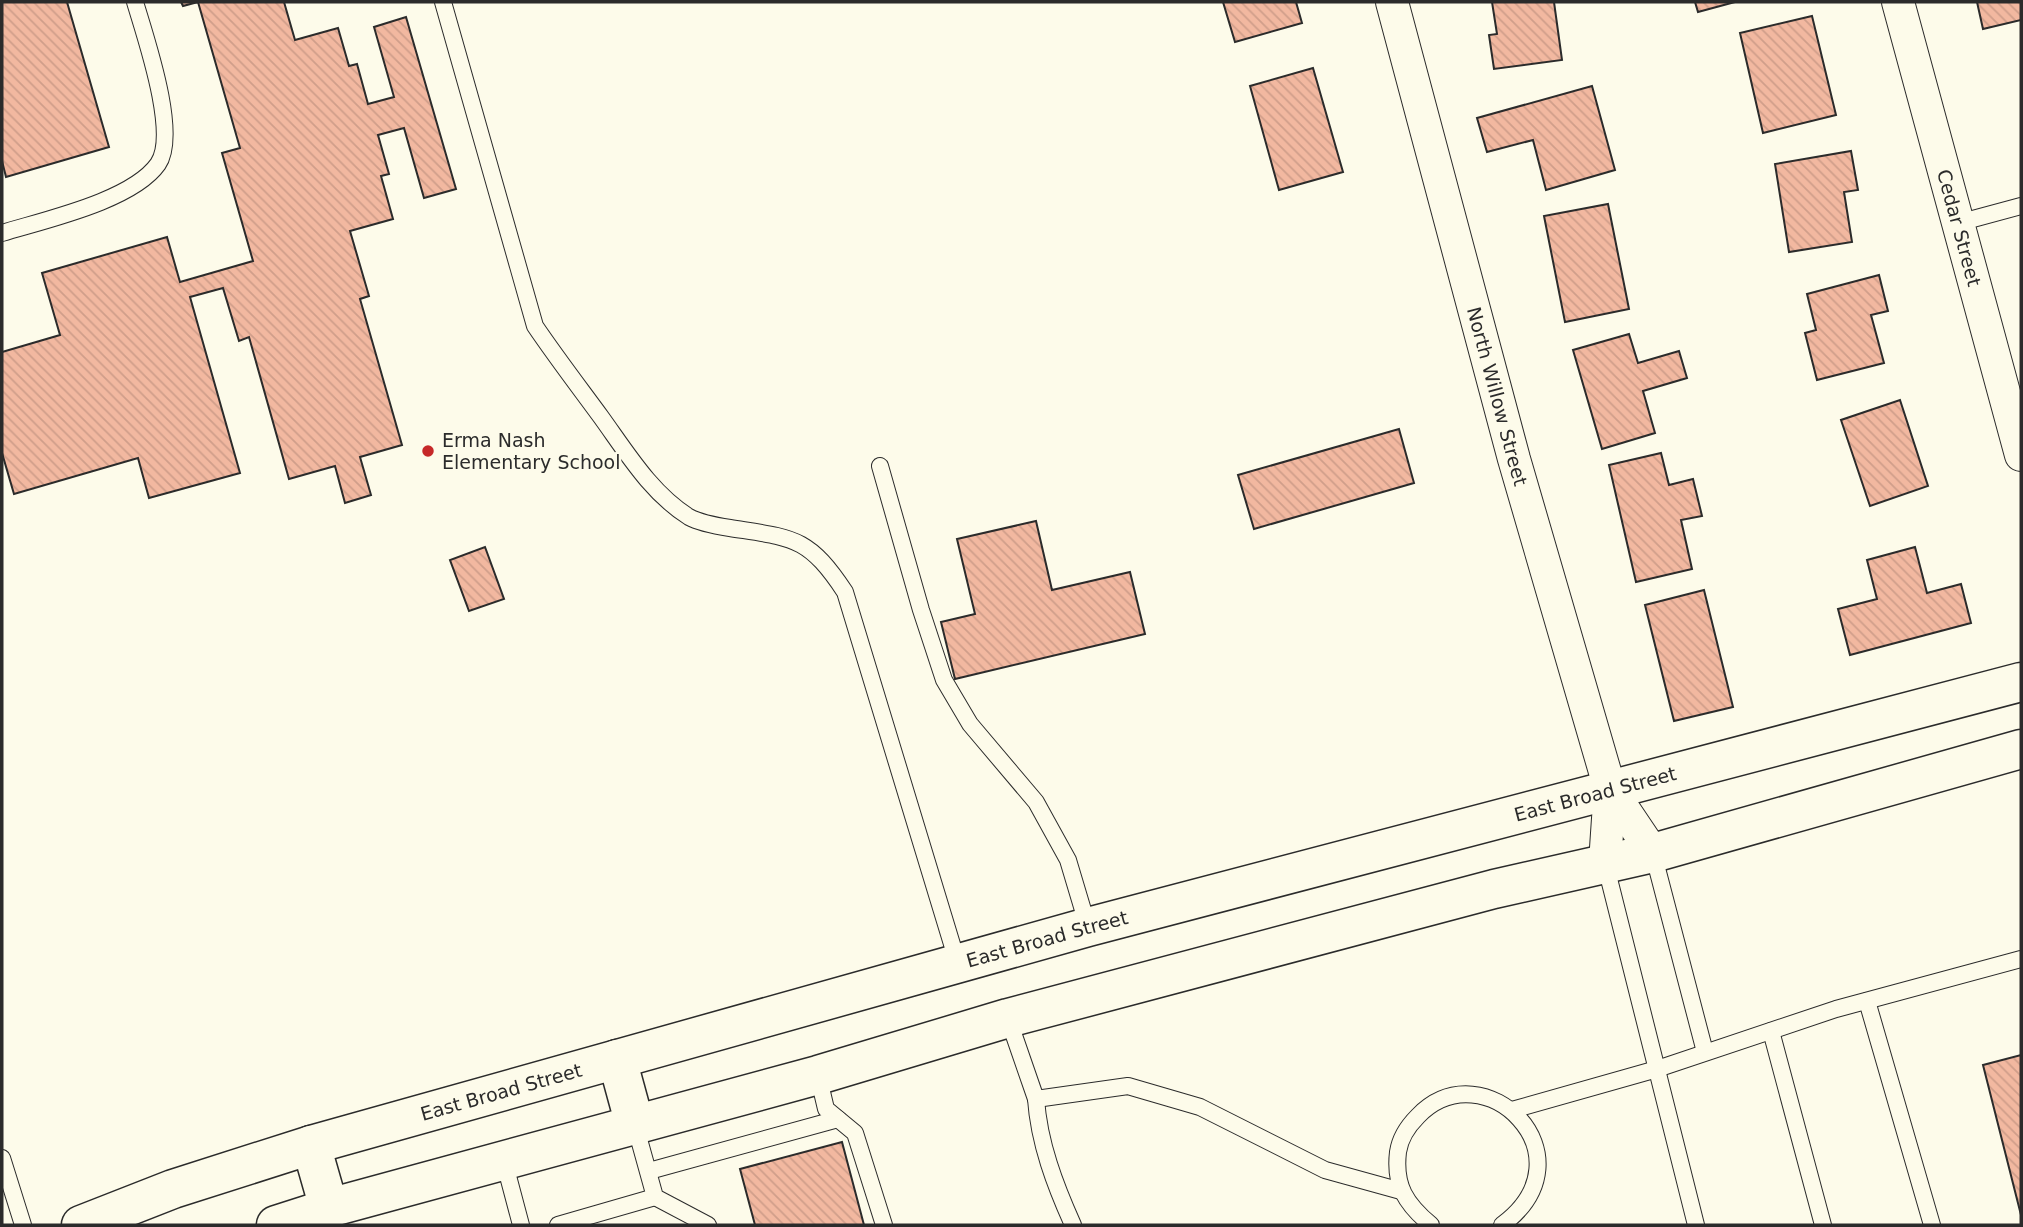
<svg xmlns="http://www.w3.org/2000/svg" width="2023" height="1227" viewBox="0 0 2023 1227" font-family="'DejaVu Sans',sans-serif">
	<style>
		.building { fill: url(#building-back-hatch); stroke: #2b2b2b; stroke-width: 2 }
		.lines { fill: none; stroke-linecap: round; stroke-linejoin: round }
		.lane-casing { stroke: #2b2b2b; stroke-width: 18 }
		.street-casing { stroke: #2b2b2b; stroke-width: 34 }
		.secondary-casing { stroke: #2b2b2b; stroke-width: 41 }
		.lane { stroke: #fdfbea; stroke-width: 16 }
		.street { stroke: #fdfbea; stroke-width: 32 }
		.secondary { stroke: #fdfbea; stroke-width: 38 }
		.poi-dot { fill: #c62828; stroke: #fdfbea; stroke-width: 2.5 }
		.labels { text-anchor: middle; dominant-baseline: central; stroke-width: 5; stroke-linejoin: round; paint-order: stroke }
		.street-label { font-size: 19px; fill: #2b2b2b; stroke: #fdfbea }
		.poi-label { font-size: 19px; fill: #2b2b2b; stroke: #fdfbea; text-anchor: start }
	</style>
	<defs>
		<pattern id="building-back-hatch" width="6" height="6" patternUnits="userSpaceOnUse" patternTransform="scale(1.75)"><rect width="6" height="6" fill="#f2b8a0"/><path d="M-1 5l2 2M0 0l6 6M5-1l2 2" fill="none" stroke="#d09e8a"/></pattern>
	</defs>
	<rect width="100%" height="100%" fill="#fdfbea"/>
	<!-- building -->
	<g class="building">
		<path d="M2,2H67L109,147L6,177L2,161Z"/>
		<path d="M181,2H284L295,40L338,28L349,66L357,64L368,104L394,97L374,27L406,17L456,189L424,198L404,128L378,135L389,174L381,176L393,219L350,231L369,296L360,299L402,445L360,457L371,495L345,503L335,466L289,479L249,337L239,341L223,288L190,297L240,473L149,498L138,458L14,494L2,453V352L60,335L42,273L167,237L180,282L253,261L222,153L240,148L198,2L183,6Z"/>
		<path d="M1223,2H1296L1302,23L1235,42Z"/>
		<path d="M1492,2H1554L1562,60L1494,69L1489,35L1497,34Z"/>
		<path d="M1695,2H1735L1698,12Z"/>
		<path d="M1977,2H2021V20L1983,29Z"/>
		<path d="M1812,16L1836,115L1763,133L1740,33Z"/>
		<path d="M1313,68L1343,172L1279,190L1250,86Z"/>
		<path d="M1592,86L1615,170L1546,190L1533,140L1487,152L1477,118Z"/>
		<path d="M1851,151L1858,190L1844,192L1852,242L1789,252L1775,164Z"/>
		<path d="M1608,204L1629,309L1565,322L1544,216Z"/>
		<path d="M1879,275L1888,311L1871,315L1884,363L1817,380L1805,333L1816,330L1807,294Z"/>
		<path d="M1629,334L1638,363L1679,351L1687,378L1643,391L1655,433L1602,449L1573,350Z"/>
		<path d="M1900,400L1928,486L1870,506L1841,420Z"/>
		<path d="M1399,429L1414,483L1254,529L1238,475Z"/>
		<path d="M1661,453L1669,485L1693,479L1702,516L1681,520L1692,569L1636,582L1609,465Z"/>
		<path d="M1036,521L1052,590L1130,572L1145,634L955,679L941,622L975,614L957,539Z"/>
		<path d="M485,547L504,599L469,611L450,560Z"/>
		<path d="M1915,547L1927,593L1961,584L1971,623L1850,655L1838,609L1877,599L1867,560Z"/>
		<path d="M1704,590L1733,707L1674,721L1645,605Z"/>
		<path d="M2021,1055V1215L1983,1065Z"/>
		<path d="M842,1142L864,1225H755L740,1169Z"/>
	</g>
	<g class="lines">
		<!-- lane casing -->
		<g class="lane-casing">
			<g id="lane">
				<path d="M443,2L535,326C556,357 579,387 601,417C627,453 651,493 689,517C700,523 717,526 730,528C793,538 808,536 845,592L958,964"/>
				<path d="M1958,223L2021,206"/>
				<path d="M2,233C44,220 132,201 158,164C179,134 145,36 135,2"/>
				<path d="M880,466L921,610L944,680L970,724L1036,802L1068,860L1088,927"/>
				<path d="M1653,853L1705,1052"/>
				<path d="M1605,863L1696,1225"/>
				<path d="M1867,1001L1932,1225"/>
				<path d="M1008,1018L1036,1099L1128,1086L1200,1107L1325,1170L1401,1191"/>
				<path d="M1771,1031L1823,1225"/>
				<path d="M818,1075L826,1109L855,1133L884,1225"/>
				<path d="M1036,1099C1039,1143 1055,1185 1073,1225"/>
				<path d="M1512,1110L1657,1069L1836,1009L2021,959"/>
				<path d="M635,1125L655,1197L708,1225"/>
				<path d="M2,1158L23,1225"/>
				<path d="M504,1161L521,1225"/>
				<path d="M649,1171L838,1119"/>
				<path d="M558,1225L655,1197"/>
				<path d="M1431,1225C1406,1204 1394,1186 1398,1152C1400,1138 1408,1126 1418,1116C1484,1048 1595,1156 1502,1225"/>
			</g>
		</g>
		<!-- street casing -->
		<g class="street-casing">
			<g id="street">
				<path id="s1" d="M1392,2L1514,459L1610,789L1653,853"/>
				<path id="s2" d="M1898,2L2021,455"/>
				<path d="M1605,863L1610,789"/>
			</g>
		</g>
		<!-- secondary casing -->
		<g class="secondary-casing">
			<g id="secondary">
				<path d="M617,1059L635,1125"/>
				<path d="M311,1145L329,1208"/>
				<path id="s3" d="M81,1225L173,1189L311,1145L1088,927L2021,682"/>
				<path d="M276,1225L329,1208L818,1075L1008,1018L1494,889L1653,853L2021,749"/>
			</g>
		</g>
		<!-- lane -->
		<use href="#lane" class="lane"/>
		<!-- street -->
		<use href="#street" class="street"/>
		<!-- secondary -->
		<use href="#secondary" class="secondary"/>
	</g>
	<!-- markers -->
	<circle class="poi-dot" cx="428" cy="451" r="7"/>
	<g class="labels">
		<!-- street labels -->
		<g class="street-label">
			<text stroke="none"><textPath href="#s2" startOffset="234">Cedar Street</textPath></text>
			<text stroke="none"><textPath href="#s1" startOffset="408">North Willow Street</textPath></text>
			<text stroke="none"><textPath href="#s3" startOffset="1575">East Broad Street</textPath></text>
			<text stroke="none"><textPath href="#s3" startOffset="1008">East Broad Street</textPath></text>
			<text stroke="none"><textPath href="#s3" startOffset="441">East Broad Street</textPath></text>
		</g>
		<!-- poi labels -->
		<g class="poi-label">
			<text x="442" y="440">Erma Nash<tspan x="442" dy="22">Elementary School</tspan></text>
		</g>
	</g>
	<!-- border -->
	<rect width="2023" height="1227" fill="none" stroke="#2b2b2b" stroke-width="7"/>
</svg>
